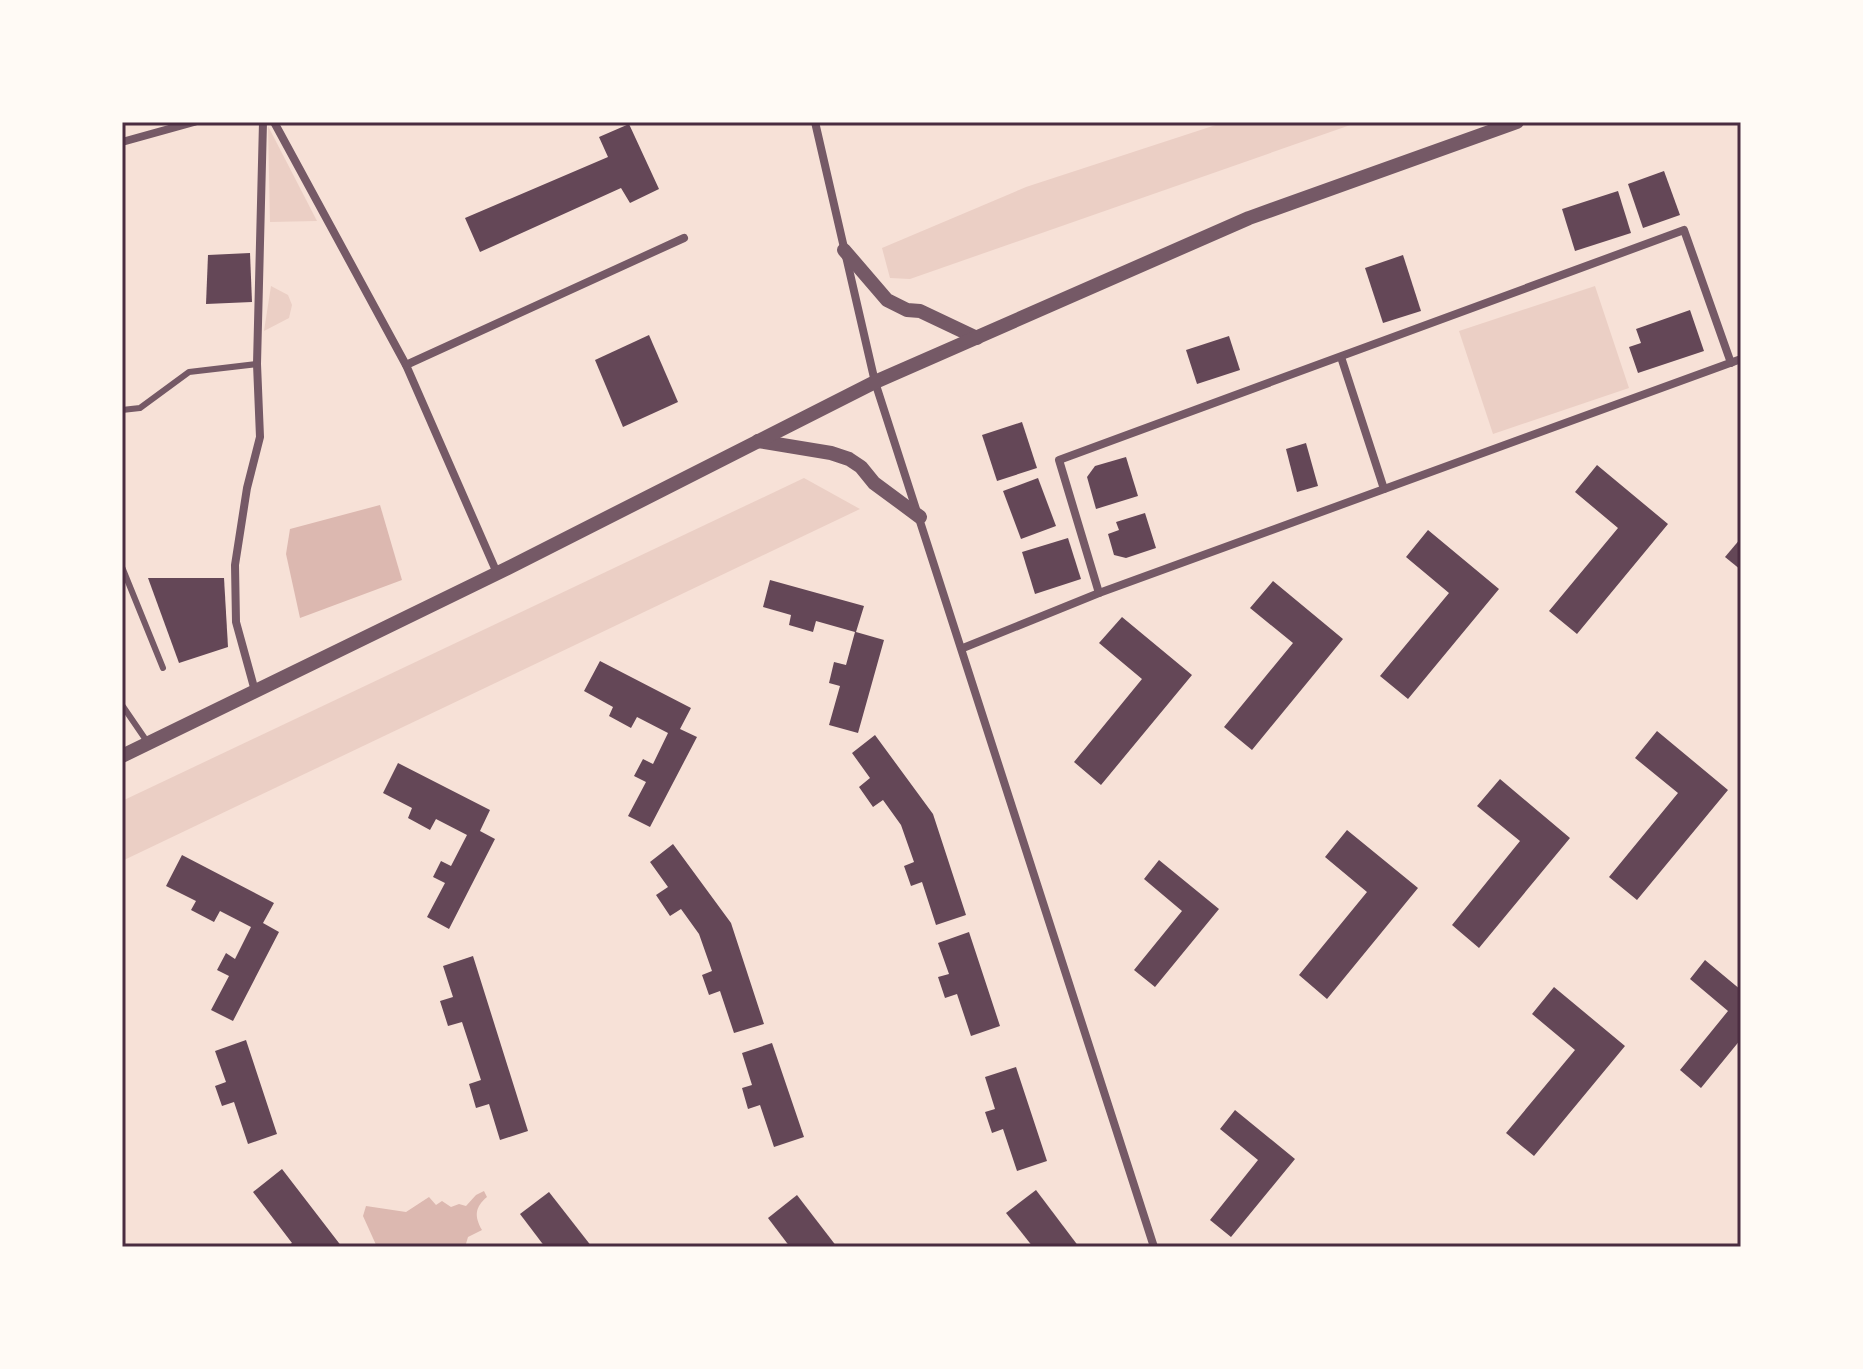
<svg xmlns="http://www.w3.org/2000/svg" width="1863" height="1369" viewBox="0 0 1863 1369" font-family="Montserrat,sans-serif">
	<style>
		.green { fill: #ebcfc5 }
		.water { fill: #dcb8b0 }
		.building { fill: #644757 }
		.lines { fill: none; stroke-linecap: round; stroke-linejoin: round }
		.service { stroke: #755966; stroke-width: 6 }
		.minor { stroke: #755966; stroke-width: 8 }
		.tertiary { stroke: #755966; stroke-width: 14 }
		.neatline { fill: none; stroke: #4a2c40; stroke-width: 3 }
	</style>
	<rect width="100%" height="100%" fill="#f7e1d7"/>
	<!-- green -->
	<g class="green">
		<path d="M1225,122H1359L910,279L890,278L882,248L1026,187Z"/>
		<path d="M268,126L317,221L270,222Z"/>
		<path d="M271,286L288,295L292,305L289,318L264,331Z"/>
		<path d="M1595,286L1629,388L1493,434L1459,331Z"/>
		<path d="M804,478L860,509L122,861V801Z"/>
	</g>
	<!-- water -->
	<g class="water">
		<path d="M380,505L402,580L300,618L286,554L290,529Z"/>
		<path d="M484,1191L487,1197C475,1207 474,1216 482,1230L468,1237L465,1247H377L363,1216L366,1206L406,1212L429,1197L436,1205L442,1201L451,1207L459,1204L466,1206L476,1195Z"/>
	</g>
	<!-- building -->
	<g class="building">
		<path d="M629,124L659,189L630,203L621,188L480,252L465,218L608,157L599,137Z"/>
		<path d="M1664,171L1680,215L1643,228L1628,184Z"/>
		<path d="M1618,191L1631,233L1575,251L1562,209Z"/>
		<path d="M250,253L252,302L206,304L208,255Z"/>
		<path d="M1403,255L1421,311L1383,323L1365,268Z"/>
		<path d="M1690,310L1704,351L1638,373L1629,347L1641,343L1636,329Z"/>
		<path d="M649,335L678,402L623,427L595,360Z"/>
		<path d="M1229,336L1240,370L1197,384L1186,350Z"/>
		<path d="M1022,422L1037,468L997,481L982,435Z"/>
		<path d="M1306,443L1318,486L1297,492L1286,449Z"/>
		<path d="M1126,457L1138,496L1096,509L1087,477L1095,466Z"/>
		<path d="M1597,465L1668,524L1577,634L1549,611L1618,528L1575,492Z"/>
		<path d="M1038,478L1056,526L1021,539L1003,491Z"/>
		<path d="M1145,513L1156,548L1126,558L1114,555L1108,534L1119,530L1116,522Z"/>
		<path d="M1428,530L1499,589L1408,699L1380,676L1449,593L1406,557Z"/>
		<path d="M1068,538L1081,579L1035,594L1022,552Z"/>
		<path d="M1741,538V570L1725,557Z"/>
		<path d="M148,578H224L228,647L179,663Z"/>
		<path d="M770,580L864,606L856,632L884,640L858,733L829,725L840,686L829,683L834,662L846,665L855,632L816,621L813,632L789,625L791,615L763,607Z"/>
		<path d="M1273,581L1343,639L1252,750L1224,727L1293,643L1250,608Z"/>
		<path d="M1122,617L1192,675L1101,785L1074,762L1142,679L1099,643Z"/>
		<path d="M600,661L691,708L680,729L697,737L650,827L628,816L646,782L634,776L643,759L653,764L668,733L637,717L631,728L609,716L613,707L584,691Z"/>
		<path d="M1657,731L1728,790L1637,900L1609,877L1678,793L1635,758Z"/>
		<path d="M875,735L933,814L966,915L936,925L922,882L911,886L904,866L914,862L901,825L883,800L873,807L859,787L870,778L852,753Z"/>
		<path d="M398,763L490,810L480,831L495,839L449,929L427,917L445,883L433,877L441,861L451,866L467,835L436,819L430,830L408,818L412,808L383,793Z"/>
		<path d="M1500,779L1570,838L1479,948L1452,925L1520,841L1477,806Z"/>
		<path d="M1347,830L1418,888L1327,999L1299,975L1367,892L1325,857Z"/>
		<path d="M673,844L731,923L764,1024L734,1033L720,991L709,995L702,975L712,971L699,934L681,909L670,916L656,895L668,887L650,862Z"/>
		<path d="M182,855L274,903L263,923L279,932L233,1021L211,1010L229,976L217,970L226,953L235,959L251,927L220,911L214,922L191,910L196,901L166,886Z"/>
		<path d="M1159,860L1219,909L1155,987L1134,970L1182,911L1144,879Z"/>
		<path d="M969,932L1000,1026L971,1036L957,994L945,998L938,977L949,974L938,943Z"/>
		<path d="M473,956L528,1131L500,1140L489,1104L476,1108L469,1084L481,1080L462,1022L448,1026L440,1001L453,997L443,966Z"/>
		<path d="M1705,960L1741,990V1039L1701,1088L1680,1070L1728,1011L1690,979Z"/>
		<path d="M1554,987L1625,1046L1534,1156L1506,1133L1575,1050L1532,1014Z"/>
		<path d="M246,1040L277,1134L248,1144L234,1102L222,1106L215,1086L226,1082L215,1051Z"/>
		<path d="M772,1043L804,1137L774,1147L760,1105L748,1109L742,1088L752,1085L742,1053Z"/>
		<path d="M1016,1067L1047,1161L1017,1171L1003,1129L992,1133L985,1112L995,1109L985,1077Z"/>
		<path d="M1235,1110L1295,1159L1231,1237L1210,1220L1258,1160L1220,1129Z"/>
		<path d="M282,1169L342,1247H286L292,1243L253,1192Z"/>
		<path d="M1036,1190L1079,1247H1033L1006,1213Z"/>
		<path d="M549,1192L592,1247H545L520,1214Z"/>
		<path d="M797,1195L837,1247H790L768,1218Z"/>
	</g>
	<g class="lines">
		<!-- service -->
		<g class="service">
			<path d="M122,410L140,408L189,372L257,364"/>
			<path d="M122,567L163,668"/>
			<path d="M122,705L148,743"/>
		</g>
		<!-- minor -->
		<g class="minor">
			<path d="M274,122L406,365L497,573"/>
			<path d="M815,122L875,382L1154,1247"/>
			<path d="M122,142L194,122"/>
			<path d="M1341,357L1384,489"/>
			<path d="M406,365L684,238"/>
			<path d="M1099,593L1059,460L1684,230L1731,363"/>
			<path d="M963,648L1099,593L1741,359"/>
			<path d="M255,691L236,622L235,565L247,488L260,437L257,364L263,122"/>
		</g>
		<!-- tertiary -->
		<g class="tertiary">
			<path d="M844,250L887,300L907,310L920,311L977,338"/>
			<path d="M758,441L831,453L849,459L861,467L874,483L920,517"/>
			<path d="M122,756L508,568L875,382L1249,218L1517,122"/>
		</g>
	</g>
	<!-- border -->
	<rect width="1863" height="1369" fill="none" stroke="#fffaf5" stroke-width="248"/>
	<rect x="124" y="124" width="1615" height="1121" class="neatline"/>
</svg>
